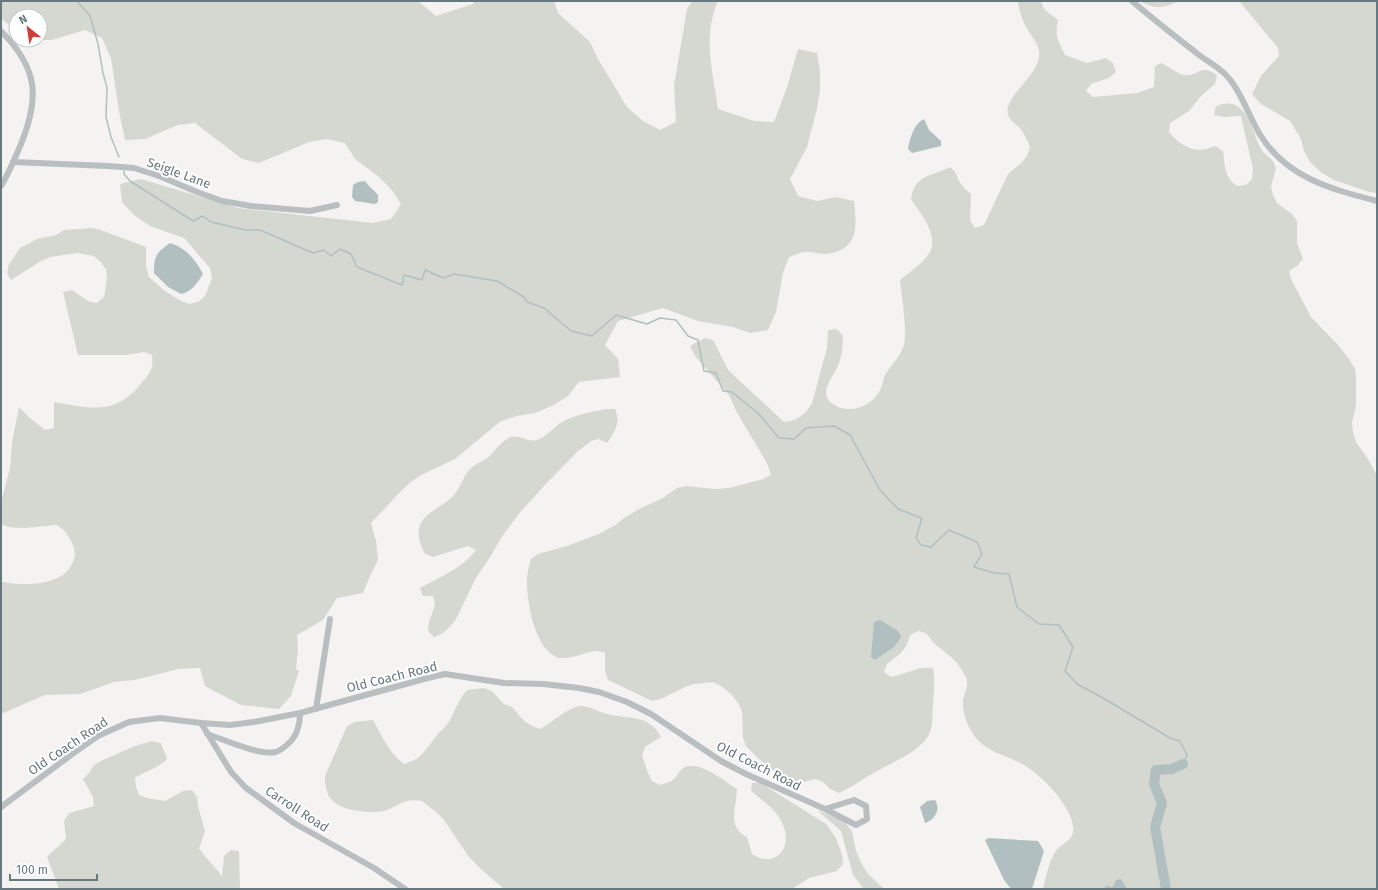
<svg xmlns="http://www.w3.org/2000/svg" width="1378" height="890" viewBox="0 0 1378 890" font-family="'Fira Sans',sans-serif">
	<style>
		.green { fill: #d5d8d1 }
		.water { fill: #b1bfc0 }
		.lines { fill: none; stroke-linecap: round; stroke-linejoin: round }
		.stream { stroke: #b1bfc0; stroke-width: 1.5 }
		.river { stroke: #b1bfc0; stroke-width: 10 }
		.minor { stroke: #b9bec0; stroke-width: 6 }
		.labels { text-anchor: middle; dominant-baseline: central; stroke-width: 4; stroke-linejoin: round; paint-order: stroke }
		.street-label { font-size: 13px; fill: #67787e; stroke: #fff }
	</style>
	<rect width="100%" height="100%" fill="#f4f3f1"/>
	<!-- green -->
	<g class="green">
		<path d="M1,1H418L436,16L473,4L474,1H554L558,13L590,42L598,59L627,107L643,121L660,130L676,122L674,85L687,9L692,1H718C702,38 713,71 718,109L754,121L774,122L787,87L798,49L817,53L820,71V89L817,109L807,147L790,179L798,196L817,201L836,197L854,201C857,227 859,250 826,254C820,254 813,252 807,252C801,252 795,255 789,257L783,273L776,312L768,330L750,333L733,327L698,321L663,308L618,321L605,345L618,359L620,377L579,382L568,396L552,406L535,413L517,416L501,421L455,459L419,476L406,486L371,523L376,541L378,560L370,576L363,593L337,598L323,620L297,635L298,649L296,669L299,671L291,696L279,709L241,705L205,686L200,668L178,669L135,680L114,682L80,694L45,695L1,714V584L3,582C23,586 60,586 71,566C74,560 76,555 74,548C72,542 67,532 61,528C59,527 58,525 56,525C53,524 49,526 47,526C33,527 14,531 1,524V502L10,468L12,442L19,407L30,418L45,430L54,428V402C89,408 114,416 140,385C149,374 154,371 152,355L144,352L127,355H78L63,292L72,290L88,301L97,303L104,297L107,279L106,270L101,262L94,256L77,253L50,257L41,261L11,280L7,273L9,264L20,248L37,239L56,235L64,230L92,228L101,230L146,247V266L149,277L165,291L181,301L189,304L198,302L205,296L212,278L210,268L184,238L150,226L135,216L122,202L120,184L141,179L238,208L373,223L391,219L401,204L391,189L378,176L355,159L345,143L327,139L309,142L259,163L242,159L195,123L178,125L145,139L125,140L119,111L111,58L102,38L85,30L52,40H40V16H16V31L1,18Z"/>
		<path d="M1018,1H1041L1044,9L1058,20C1054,36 1059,42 1065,55L1087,63L1106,58L1113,63L1116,72L1109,78L1091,84L1086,91L1093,97L1137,93L1154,87L1155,66L1161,63C1169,66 1177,74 1184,75C1199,77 1200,63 1217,75L1215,84L1201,96L1189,111L1170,123L1169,132C1176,141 1188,150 1200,150C1205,150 1211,147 1216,146L1223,151C1225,166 1224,177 1237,186L1246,185L1252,179L1253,169L1241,116L1223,117L1214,115L1216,106C1249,93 1251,134 1263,152C1265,155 1270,157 1272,160C1274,162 1275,166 1276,169L1271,186L1273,195L1277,203L1292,214L1297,221V243L1303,259L1297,266L1289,271L1291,279L1311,317L1338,345L1349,359L1355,369L1356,378V405L1352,423L1353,432L1356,442L1366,456L1377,475V889H1043C1046,877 1048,865 1054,854C1060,842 1075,843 1073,826C1071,806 1043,777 1027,767C1009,755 985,753 973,734C967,725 962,711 963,700C964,694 968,688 967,682C967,679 965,676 964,674C955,656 945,654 932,641C930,639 929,636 927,634C925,632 921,632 918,631L910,635L907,645L901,653L887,664L884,672L891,677C905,674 919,666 933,668C935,680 934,692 933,705C932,713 933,722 931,729C926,749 895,761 879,770C865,777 853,787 839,793L830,789L823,782L815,779L796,784L787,782L759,759L746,746L743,738L742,711L738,703L732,695L721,686L713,682L694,684L685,687L661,699L652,701L608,680L605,671V653C602,652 599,651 596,651C585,652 569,660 559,658C534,651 526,599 527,577C528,571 529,565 531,559L538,554L567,546L601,533L617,524L624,518L639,509L663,498L677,488L686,486L715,489L729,488L763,479L771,475L768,466L764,458L736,411L729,395L695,356L690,346L705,338L713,340L728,370L784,422C797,421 805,415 812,403L827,348L828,330L837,329L843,336C843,345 842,354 839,363C836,373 823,386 827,397C829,403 836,406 841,408C856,412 872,405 880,390C883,385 883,378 886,373C893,363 900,357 904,345C907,331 902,296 900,280C909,272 921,265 928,255C941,238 921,214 911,199C915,174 931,177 950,167C956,172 956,174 959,181C962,186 966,190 971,194L970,221L975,228L984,225L1008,174L1021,163L1027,156L1030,147C1028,142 1025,136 1022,131C1018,125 1010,121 1008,115C1003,97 1037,77 1039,57C1041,45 1031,37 1026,27C1022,20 1019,9 1018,1Z"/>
		<path d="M1140,1H1178C1164,9 1154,9 1140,1Z"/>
		<path d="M1239,1H1377V193L1369,192L1334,180L1322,173L1311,163L1308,158L1304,151L1301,139L1290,121L1261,104L1252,94L1261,76L1279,56L1278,48Z"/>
		<path d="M606,409H615C621,424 615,431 607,443L599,439L591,441L577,452L543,487L518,515L501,538L492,554L476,578L456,619L450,627L443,633L434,637L428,631L429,622L435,605L433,596H423L420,588C439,577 463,568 476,550L468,546L433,557L425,554C421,546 417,537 419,528C424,511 444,507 454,495C461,487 463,476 470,469C475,464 481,462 486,459C494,453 500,441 511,437C521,434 528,443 537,440C545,438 555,426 562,422C575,415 591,412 606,409Z"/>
		<path d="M484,688L492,691L504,704L512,707L524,721L532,726L540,729C551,723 569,707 580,706C590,706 598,712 607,714C629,720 648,713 661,737L645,747L642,755L648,773L652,781L660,785C666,783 672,782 676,777C678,774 679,771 682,769C696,757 724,781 737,789C737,807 726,827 747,837L752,854C775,869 793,848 783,825C777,810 763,801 751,791L752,783H761L826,824L836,838L842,855L843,864L837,871L809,878L792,889H504L483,871L469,857L444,820L437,813L422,801C416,800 409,800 404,802C398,804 393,808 387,810C378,813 368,812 359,811C338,808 324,801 325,776L347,726L355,722L373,720C382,736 389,753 404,764C423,759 426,748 438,734C442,729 447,726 450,720C455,710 459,699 467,690Z"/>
		<path d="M152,741L161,743L167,759C158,768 146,771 135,778L136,787L139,795L147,798L165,801L183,791L192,790L197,797L198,806L205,831L199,849L222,876L224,856L231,850L239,851L240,889H59L47,857L66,839L64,821L69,813L94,806L93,797L83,779L89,773L94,765L103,760L135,746Z"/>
		<path d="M817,810L844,821L852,831L856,851L863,866L868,874L884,889H864L853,875L841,831Z"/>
	</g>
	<!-- water -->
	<g class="water">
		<path d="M924,119L929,130L941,141V146L912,153L908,149C910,139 914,123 924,119Z"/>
		<path d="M365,181C369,187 374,190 378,195V202L375,204L355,201L352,197L353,185L358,182Z"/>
		<path d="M170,243C186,248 195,259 203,274C197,283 193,291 181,294L168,287L154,273C154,256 156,253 170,243Z"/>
		<path d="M880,620L898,631L901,637L894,647L875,660L871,657L874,622Z"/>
		<path d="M935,800C941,809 935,820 925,823L920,807L927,801Z"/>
		<path d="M989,838L1038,841L1044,851L1032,889H1011L1004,880L985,840Z"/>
		<path d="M1121,879L1127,889H1106L1105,886L1113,887L1116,880Z"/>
	</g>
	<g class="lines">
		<!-- stream -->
		<g class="stream">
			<path d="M77,1L90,16L98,44L103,73L107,88L106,117L111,137L119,157"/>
			<path d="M124,171V174L130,181L193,221L203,216L211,222L246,230H260L313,253L324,250L331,256L340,249L351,254L357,267L402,285L404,275L422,280L425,270L443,278L454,274L497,281L524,297L527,302L544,308L571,331L592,336L616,315L647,324L660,318L676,320L688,336L698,340L704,371L716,373L723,391L732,392L759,414L779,438L794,439L806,428L834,426L850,435L880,490L898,509L922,518L916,538L921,545L931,547L949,530L977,542L982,554L974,567L994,573L1009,574L1017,607L1039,624L1059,625L1073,647L1065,671L1077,684L1103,698L1170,738L1180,741L1187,755L1183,764"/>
		</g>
		<!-- river -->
		<path class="river" d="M1166,889L1155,827L1162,803L1154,784L1156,770L1172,769L1183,764"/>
		<!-- minor -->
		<g class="minor">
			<path d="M1132,1C1154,20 1176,37 1199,55C1207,61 1218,67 1226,75C1241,91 1248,114 1259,133C1285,177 1330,189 1377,201"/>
			<path d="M1,31C38,68 40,97 21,144C15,158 9,173 1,186"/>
			<path d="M13,162L108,166L134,168L159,176L197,192L222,201L251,206L310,211L337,205"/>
			<path d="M316,709L330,619"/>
			<path d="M201,723L231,772L246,788L294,823L374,868L405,889"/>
			<path d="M207,734C223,739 260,756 276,752C282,750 286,746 291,741C298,733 300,723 300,713"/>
			<path d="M1,807L75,752L98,736L129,722L160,718L201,723L230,725L254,722L300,713L424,679L445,674L504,683L543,684L579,688L599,692L627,702L651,714L721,761L746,774L825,809L856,825L867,819L866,806L854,800L825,809"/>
		</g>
	</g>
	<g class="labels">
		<!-- street labels -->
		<g class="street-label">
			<text transform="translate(179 173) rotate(20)">Seigle Lane</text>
			<text transform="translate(392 677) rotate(-14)">Old Coach Road</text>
			<text transform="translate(68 746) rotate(-34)">Old Coach Road</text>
			<text transform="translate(759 766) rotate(27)">Old Coach Road</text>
			<text transform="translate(297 809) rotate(33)">Carroll Road</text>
		</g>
	</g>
	<!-- border -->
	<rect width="1378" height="890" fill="none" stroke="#67787e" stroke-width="4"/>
	<!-- north arrow -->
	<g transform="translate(28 28) rotate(330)"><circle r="19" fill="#ffffff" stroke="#c2c9cb"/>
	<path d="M0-3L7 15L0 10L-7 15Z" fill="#cc4039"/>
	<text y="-6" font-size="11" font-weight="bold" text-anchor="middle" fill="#67787e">N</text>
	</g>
	<!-- scale -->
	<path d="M10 874v6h87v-6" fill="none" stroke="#67787e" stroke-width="2"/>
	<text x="16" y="874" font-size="12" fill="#67787e" stroke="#ffffff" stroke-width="3" paint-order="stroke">100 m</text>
</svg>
